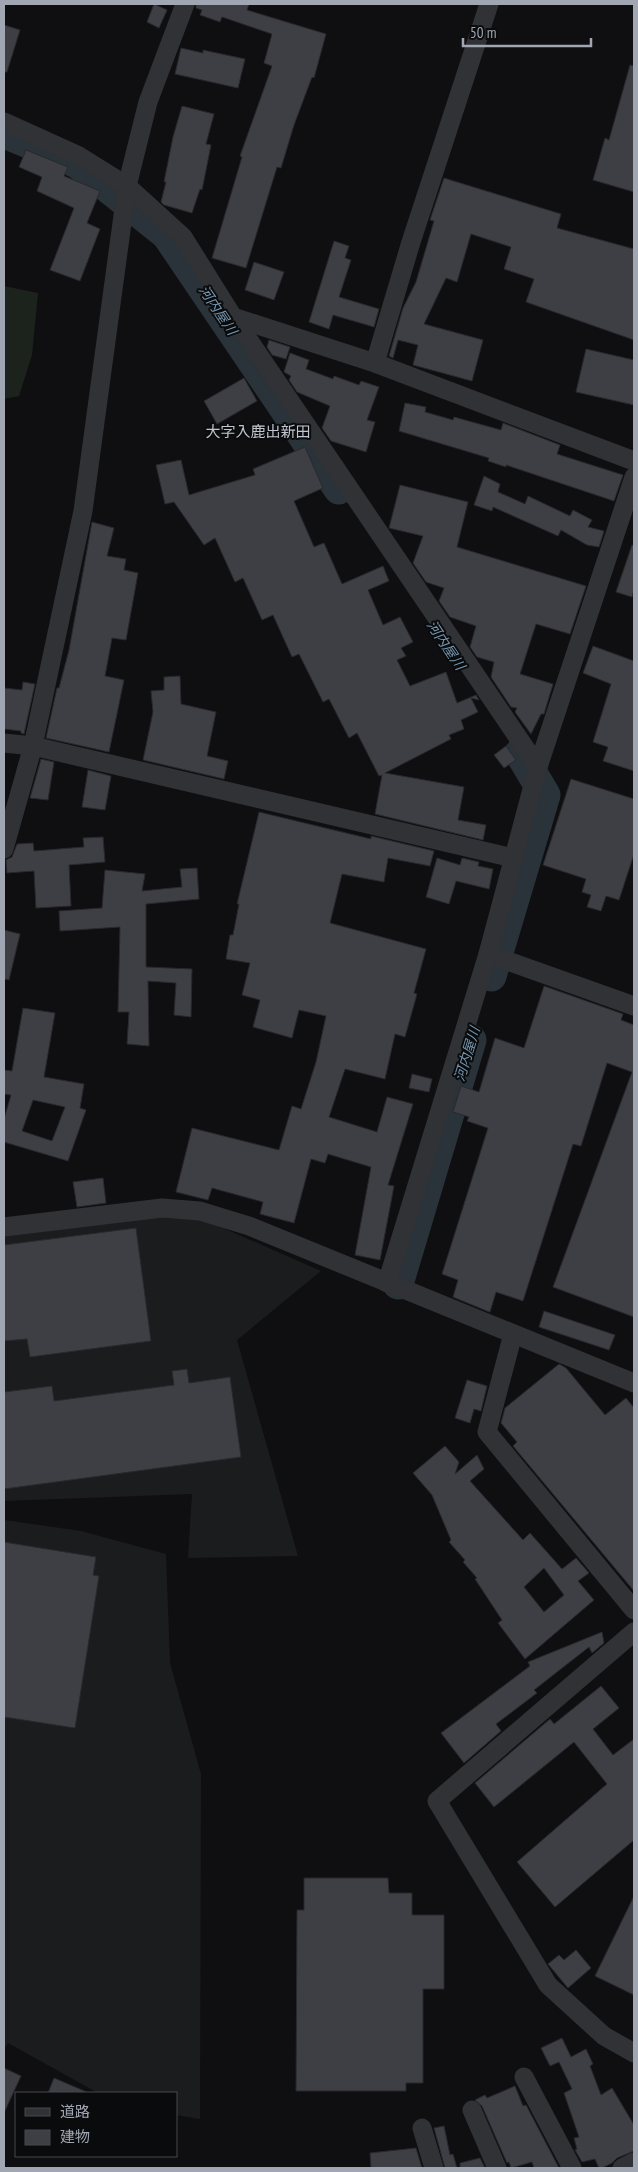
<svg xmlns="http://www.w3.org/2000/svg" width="638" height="2172" viewBox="0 0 638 2172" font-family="'PT Sans Narrow','Noto Sans JP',sans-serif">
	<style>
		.built { fill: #1b1c1e }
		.green { fill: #1c231c }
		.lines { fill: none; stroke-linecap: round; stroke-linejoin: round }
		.river { stroke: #293339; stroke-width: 31 }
		.building { fill: #3e3f44; stroke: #29292d; fill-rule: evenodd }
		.street { stroke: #303236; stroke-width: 19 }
		.labels { text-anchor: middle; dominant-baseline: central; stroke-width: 4; stroke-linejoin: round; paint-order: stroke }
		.water-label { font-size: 14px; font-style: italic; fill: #7696af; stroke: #0a0b0c }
		.quarter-label { font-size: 15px; fill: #c1c5ce; stroke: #0a0b0c }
	</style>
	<rect width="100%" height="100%" fill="#0f0f11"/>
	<!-- built -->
	<g class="built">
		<path d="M157,1214L198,1217L321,1271L237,1340L298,1556L188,1558L192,1494L4,1501V1236Z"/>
		<path d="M4,1520L81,1531L166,1554L170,1663L201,1774L200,2119L176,2115V2093H98L8,2043L4,2049Z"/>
	</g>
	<!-- green -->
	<path class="green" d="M4,286L38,293L32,355L19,396L4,399Z"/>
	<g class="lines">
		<!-- river -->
		<g class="river">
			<path d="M4,133L77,163L167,235L339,489"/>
			<path d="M491,976L545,795L520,753"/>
			<path d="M398,1284L471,1040"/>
		</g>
	</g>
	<!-- building -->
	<g class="building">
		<path d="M154,4L167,10L159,28L147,22Z"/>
		<path d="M196,4H249L247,10L326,34L314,78L312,77L294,125L281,168L277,167L246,268L212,258L242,157L240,156L272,66L264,63L272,34L222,17L220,22L200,15L202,10L196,8Z"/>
		<path d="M4,25L20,30L7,72H4Z"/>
		<path d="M181,48L203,53V50L245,59L238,88L175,74Z"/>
		<path d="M630,65L634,66V192L593,180L605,138L609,140Z"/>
		<path d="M182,106L214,114L206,144L211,145L202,190L200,189L192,213L164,205L161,202L166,182H164L173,137Z"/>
		<path d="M26,150L68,167L64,176L100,191L87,223L100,229L80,281L50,270L74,208L37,191L42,177L19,167Z"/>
		<path d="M444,178L561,214L557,228L634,249V340L526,302L534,279L504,269L511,247L471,234L457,282L446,278L424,324L483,340L472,381L413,365L418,345L398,340L393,358L389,356L403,308L416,282L434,221L430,220Z"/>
		<path d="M334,241L349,246L345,258L351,260L339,297L379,309L374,327L333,315L329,329L309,322Z"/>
		<path d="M254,262L284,272L274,300L245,290Z"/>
		<path d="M269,340L290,347L286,359L272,355L267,347Z"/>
		<path d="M586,349L634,360V405L576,392Z"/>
		<path d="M290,353L309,360L306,369L333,379L334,376L359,385L361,381L379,387L367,420L375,422L366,452L331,441L322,428L330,406L297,392L289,380L291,376L284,372Z"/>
		<path d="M244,378L257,401L217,424L204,401Z"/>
		<path d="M405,403L426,407L425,412L453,420L454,417L501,430L503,423L560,445L557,454L623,475L614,501L506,465V467L488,461L489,458L399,431Z"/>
		<path d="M305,447L323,488L294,501L314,547L324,543L342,584L383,566L389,581L368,590L383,625L400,617L413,642L401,648L406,656L397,660L410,686L446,672L457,703L476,695L479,700L471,698L478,712L461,720L464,729L449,735L451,739L385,773L464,787L458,820L486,825L483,840L375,814L382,775L379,776L357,733L349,738L329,699L323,702L299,654L292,657L273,615L262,620L243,578L235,582L215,538L204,545L174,502L165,504L156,465L181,460L189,495L255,475L253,469Z"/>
		<path d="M484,476L500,484L498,492L525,504L528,496L570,516L573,510L592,520L588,527L604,531L599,547L587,545L561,530L558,536L493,507L492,511L474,505Z"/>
		<path d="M400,485L468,502L457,547L586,586L570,634L536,624L520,674L553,684L544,714H541L531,734L515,712L517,708L511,707L491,677L494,662L477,657L470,647L476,626L450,617L439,601L444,588L426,582L413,563L423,536L389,528Z"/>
		<path d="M92,522L114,528L107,556L126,559L124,570L138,573L126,640L112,638L105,676L124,680L109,752L46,738L57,688H59L69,650Z"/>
		<path d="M632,545L634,546V589L632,597L616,592Z"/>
		<path d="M593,646L634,661V771L603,761L608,747L593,742L611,684L583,673Z"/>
		<path d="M180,676L181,704L216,712L207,756L228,761L224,779L143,760L153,712L151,691L164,690V677Z"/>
		<path d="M23,682L35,684L24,734L21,733V731L4,729V688L22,690Z"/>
		<path d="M506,746L516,760L504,768L494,755Z"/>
		<path d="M41,759L54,762L48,800L30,798Z"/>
		<path d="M88,770L111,776L105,810L82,807Z"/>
		<path d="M571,779L634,799V854L619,900L606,896L601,911L587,907L591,895L582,892L586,879L543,865Z"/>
		<path d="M259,812L371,839V836L434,851L430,866L388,858L384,882L342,874L330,923L426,949L414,993L417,994L405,1037L395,1034L385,1079L345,1069L329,1117L377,1132L387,1097L413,1104L388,1185L394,1186L380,1260L355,1255L371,1167L328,1154L325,1163L311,1159L294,1223L260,1214L263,1202L212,1188L208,1200L176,1192L192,1128L279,1150L292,1106L301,1109L316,1062L326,1016L299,1010L292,1038L253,1027L260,1000L242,995L250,963L226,959L230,935H233L239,904H237Z"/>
		<path d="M103,837L105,862L69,865L71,906L36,908L34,871L7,873L6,860L12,857L17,844L33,843L34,851L84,847L83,838Z"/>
		<path d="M437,858L460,865L462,858L479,862L478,866L493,869L489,889L456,881L449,904L426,897Z"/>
		<path d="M197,868L199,899L146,904V967L192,969L191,1017L174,1015L176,983L148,981L149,1046L127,1044L129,1012H118L120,927L60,931L59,911L102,908L105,870L145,874L142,891L182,887L180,869Z"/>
		<path d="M4,930L20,934L9,980L4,979Z"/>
		<path d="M544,986L623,1014L621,1020L634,1025V1317L553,1287L632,1072L607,1063L581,1146L573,1144L523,1301L496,1292L490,1312L487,1311L453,1297L458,1280L442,1274L488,1128L467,1121L469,1117L453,1112L461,1086L479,1092L495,1038L524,1048Z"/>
		<path d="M23,1008L55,1013L44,1077L84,1084L80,1108L86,1110L68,1161L4,1142V1119L11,1095L4,1094V1070L12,1071ZM33,1100L65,1107L52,1141L22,1131Z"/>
		<path d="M412,1074L432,1079L429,1092L409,1088Z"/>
		<path d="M103,1178L106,1203L77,1207L73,1182Z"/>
		<path d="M136,1228L151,1341L30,1357L27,1339L4,1341V1245Z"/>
		<path d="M544,1311L615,1335L609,1350L539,1327Z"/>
		<path d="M559,1364L566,1368L605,1415L626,1398L634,1408V1591L513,1446L517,1442L501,1423L505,1408Z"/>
		<path d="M187,1369L189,1383L230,1377L241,1457L4,1489V1392L52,1386L54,1401L174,1385L172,1371Z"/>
		<path d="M467,1380L487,1386L481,1411L474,1409L470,1423L455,1418Z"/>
		<path d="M445,1446L459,1462L455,1474L477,1455L484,1469L470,1481L523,1540L530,1533L562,1569L576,1558L589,1573L578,1581L594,1600L525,1659L498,1623L502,1620L475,1579L477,1578L463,1562L465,1560L449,1542L451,1540L432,1495L413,1473ZM544,1568L564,1595L544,1612L524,1587Z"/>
		<path d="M4,1542L96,1557L93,1575L99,1576L75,1728L4,1717Z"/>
		<path d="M602,1632L604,1643L592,1653L589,1647L534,1690L537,1693L496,1724L501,1731L464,1763L441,1733L530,1666L528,1662Z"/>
		<path d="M601,1686L619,1708L593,1729L613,1755L634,1739V1840L555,1907L517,1862L607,1784L574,1742L494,1807L475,1783L550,1719L554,1724Z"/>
		<path d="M304,1878H388L389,1893H412V1915H444V1989H423V2083H406V2091H296L297,1910H304Z"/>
		<path d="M634,1896V1995L595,1976Z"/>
		<path d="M576,1950L591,1968L568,1988L548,1964L559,1955L564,1960Z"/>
		<path d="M562,2038L571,2057L586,2049L593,2064L590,2066L601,2095L612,2088L634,2125V2151L617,2158L612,2163L602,2168H599L595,2159L582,2162L575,2150L577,2149L574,2138L579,2137L564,2093L572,2089L559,2062L550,2066L541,2048Z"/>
		<path d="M4,2068L21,2076L4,2113Z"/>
		<path d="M54,2078L89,2093H48Z"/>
		<path d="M515,2086L523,2106L526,2105L559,2168H534L532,2162L511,2168L509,2162L507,2163L482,2106L475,2100L485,2095L487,2098Z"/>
		<path d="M444,2126L450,2155L453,2154L457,2168H445L434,2128Z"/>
		<path d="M416,2148L422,2168H371L370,2153Z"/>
		<path d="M480,2158L485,2168H460V2163Z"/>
	</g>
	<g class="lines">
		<!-- street -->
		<g class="street">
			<path d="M4,122L79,156L127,186L183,237L233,317L375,363L634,461"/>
			<path d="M233,317L538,767"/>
			<path d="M375,363L411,242L489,4"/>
			<path d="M4,743L33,746L513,858"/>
			<path d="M4,849L33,746L83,511L127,186L148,102L185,4"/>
			<path d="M488,954L634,1006"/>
			<path d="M4,1227L162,1208L200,1211L249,1226L634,1383"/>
			<path d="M387,1283L488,954L538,767L634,477"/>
			<path d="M513,1334L487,1432L634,1610"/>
			<path d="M634,1632L437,1801L548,1985L604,2036L634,2053"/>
			<path d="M524,2077L572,2168"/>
			<path d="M472,2110L497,2168"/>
			<path d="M422,2128L434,2168"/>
			<path d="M622,2168L634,2162"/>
		</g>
	</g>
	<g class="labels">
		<!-- water labels -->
		<g class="water-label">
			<text transform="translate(218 310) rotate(56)">河内屋川</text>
			<text transform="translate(446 645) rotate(56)">河内屋川</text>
			<text transform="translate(467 1054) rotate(-73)">河内屋川</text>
		</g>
		<!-- quarter labels -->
		<g class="quarter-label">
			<text x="258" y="431">大字入鹿出新田</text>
		</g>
	</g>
	<!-- border -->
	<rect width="638" height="2172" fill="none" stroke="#a0a6b2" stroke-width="10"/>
	<!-- legend -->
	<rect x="15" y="2092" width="162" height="65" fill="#0a0b0c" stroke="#46494e"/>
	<rect x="25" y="2108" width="25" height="8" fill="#303236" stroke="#46494e"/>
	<text x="60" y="2117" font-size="15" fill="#a0a6b2">道路</text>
	<rect x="25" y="2130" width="25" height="15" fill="#3e3f44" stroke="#46494e"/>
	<text x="60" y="2142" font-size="15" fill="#a0a6b2">建物</text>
	<!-- scale -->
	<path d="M463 38v8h128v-8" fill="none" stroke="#a0a6b2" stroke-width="2.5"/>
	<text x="470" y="38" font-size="15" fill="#a0a6b2" stroke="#0a0b0c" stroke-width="4" paint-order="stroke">50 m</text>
</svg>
